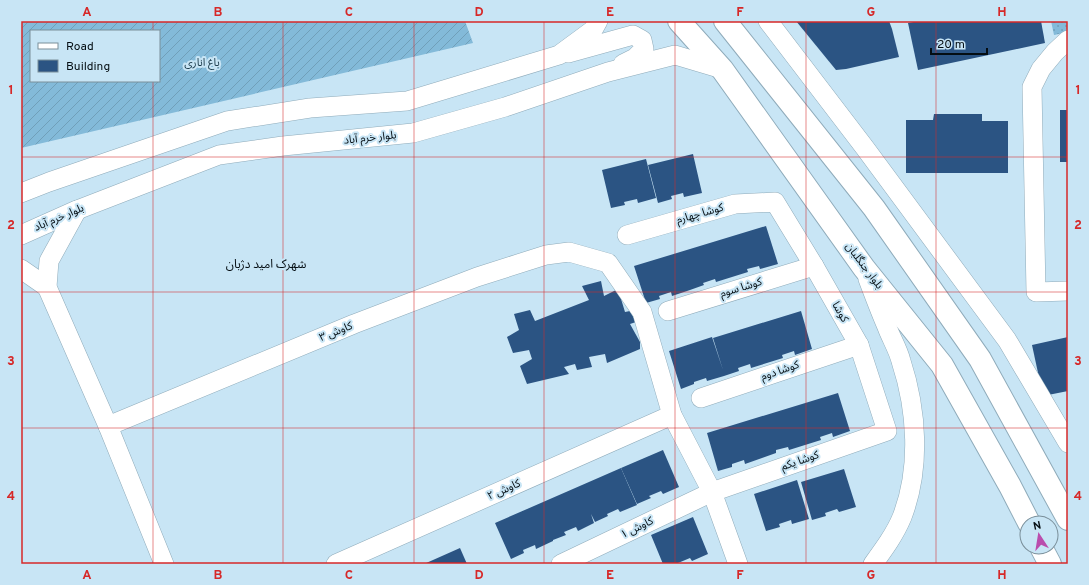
<svg xmlns="http://www.w3.org/2000/svg" width="1089" height="585" viewBox="0 0 1089 585" font-family="Overpass,'Noto Sans Arabic',sans-serif">
	<style>
		.grass { fill: url(#grass-dots) }
		.garden { fill: url(#garden-furrows); fill-rule: evenodd }
		.building { fill: #2b5483 }
		.lines { fill: none; stroke-linecap: round; stroke-linejoin: round }
		.minor-casing { stroke: #8fabba; stroke-width: 20 }
		.major-casing { stroke: #8fabba; stroke-width: 24 }
		.minor { stroke: #fff; stroke-width: 19 }
		.major { stroke: #fff; stroke-width: 22 }
		.grid { fill: none; stroke: #d62828; stroke-width: 1; stroke-opacity: 0.55 }
		.labels { text-anchor: middle; dominant-baseline: central; stroke-width: 4; stroke-linejoin: round; paint-order: stroke }
		.park-label { font-size: 11px; fill: #1b3b4c; stroke: #c8e5f5 }
		.street-label { font-size: 11px; fill: #040d12; stroke: #c8e5f5 }
		.neighbourhood-label { font-size: 12px; fill: #040d12; stroke: #c8e5f5 }
		.neatline { fill: none; stroke: #d62828; stroke-width: 1.5 }
		.grid-label { font-size: 13px; text-anchor: middle; font-weight: bold; fill: #d62828 }
	</style>
	<defs>
		<pattern id="grass-dots" width="8" height="8" patternUnits="userSpaceOnUse"><rect width="8" height="8" fill="#83bad9"/><path d="M2 2h.1M6 6h.1" fill="none" stroke="#709fb9" stroke-width="1.8" stroke-linecap="round"/></pattern>
		<pattern id="garden-furrows" width="10" height="10" patternUnits="userSpaceOnUse"><rect width="10" height="10" fill="#83bad9"/><path d="M-1 1l2-2M0 10L10 0M9 11l2-2" fill="none" stroke="#709fb9"/></pattern>
	</defs>
	<rect width="100%" height="100%" fill="#c8e5f5"/>
	<!-- grass -->
	<path class="grass" d="M1051,21H1068C1068,33 1064,33 1054,35Z"/>
	<!-- garden -->
	<path class="garden" d="M21,21H465L473,43L21,148ZM31,31H159V81H31Z"/>
	<!-- building -->
	<g class="building">
		<path d="M796,21H889L892,29L899,57L846,69L836,70Z"/>
		<path d="M919,21H1041L1045,43L918,70L908,23Z"/>
		<rect x="1060" y="110" width="8" height="52"/>
		<path d="M934,114H982V121H1008V173H906V120H933Z"/>
		<path d="M693,154L702,193L684,197L683,193L671,196L672,199L658,203L648,165Z"/>
		<path d="M646,159L656,198L638,203L637,199L624,202L625,205L611,208L602,170Z"/>
		<path d="M766,226L778,264L760,269L759,266L747,269L748,272L716,282L715,279L703,283L704,285L690,290L681,260L690,290L672,296L671,292L659,296L660,299L646,303L634,266Z"/>
		<path d="M601,281L604,296L618,289L625,312L630,311L636,322L630,324L640,342V349L607,363L605,354L589,357L592,367L577,370L575,364L564,367L569,374L527,384L520,366L532,359L529,350L513,353L507,337L519,330L514,314L530,310L535,321L589,300L582,286Z"/>
		<path d="M801,311L812,349L795,355L794,351L782,355L783,358L751,368L750,364L738,368L739,371L724,376L707,381L706,378L694,382V384L681,389L669,351L712,337L723,370L713,338Z"/>
		<path d="M1068,337V391L1043,396L1032,345Z"/>
		<path d="M838,393L850,431L833,437L832,433L820,437L821,440L789,450L788,447L776,450V453L762,458L745,464L744,460L732,464V467L718,471L707,433Z"/>
		<path d="M663,450L679,487L663,494L661,491L649,496L651,498L637,504L621,468Z"/>
		<path d="M621,468L637,505L620,512L618,509L607,514L608,516L595,522L591,514L594,523L578,531L576,527L564,532L566,535L553,540V541L536,549L535,545L523,550L524,553L511,559L495,523Z"/>
		<path d="M844,469L856,507L839,512L837,509L825,513L826,516L812,520L801,482Z"/>
		<path d="M797,480L809,519L792,524L791,520L779,524L780,527L766,531L754,494Z"/>
		<path d="M693,517L708,554L692,561L690,558L678,563L679,564H663L651,535Z"/>
		<path d="M460,548L467,564H424Z"/>
	</g>
	<g class="lines">
		<!-- minor casing -->
		<g class="minor-casing">
			<g id="minor">
				<path d="M768,21L865,148L1007,340L1068,443"/>
				<path d="M1068,40L1055,52L1041,69L1032,87L1036,292L1068,291"/>
				<path d="M568,53L633,35L642,40L644,49L635,58L623,64"/>
				<path d="M21,193L49,182L227,121L310,108L407,101L559,55L593,30L598,21"/>
				<path d="M77,210L49,261L47,287L108,426L164,564"/>
				<path d="M21,235L77,210L219,155L283,146L413,133L505,107L608,72L675,55L722,69"/>
				<path d="M21,269L47,287"/>
				<path d="M868,279C874,295 880,311 887,327C891,338 898,349 901,361C917,410 921,468 902,517C895,534 884,549 873,564"/>
				<path d="M668,311L814,266"/>
				<path d="M701,398L859,345"/>
				<path d="M108,426L354,324L477,277L546,255L569,252L608,263L642,312L672,415L712,492L738,564"/>
				<path d="M336,564L672,415"/>
				<path d="M561,564L712,492L887,431L859,345L814,266L775,202L735,204L627,235"/>
			</g>
		</g>
		<!-- major casing -->
		<g class="major-casing">
			<g id="major">
				<path d="M679,21L722,69L864,268L942,365L1010,486L1029,523"/>
				<path d="M725,21L874,208L980,359L1068,519"/>
				<path d="M1041,547L1050,564"/>
			</g>
		</g>
		<!-- minor -->
		<use href="#minor" class="minor"/>
		<!-- major -->
		<use href="#major" class="major"/>
	</g>
	<!-- grid -->
	<path class="grid" d="M153,21V31M283,21V564M414,21V564M544,21V564M675,21V564M806,21V564M936,21V564M153,81V564M21,157H1068M21,292H1068M21,428H1068"/>
	<g class="labels">
		<!-- park labels -->
		<g class="park-label">
			<text x="202" y="63">باغ اناری</text>
		</g>
		<!-- street labels -->
		<g class="street-label">
			<text transform="translate(370 138) rotate(-6)">بلوار خرم آباد</text>
			<text transform="translate(700 214) rotate(-16)">کوشا چهارم</text>
			<text transform="translate(59 218) rotate(-23)">بلوار خرم آباد</text>
			<text transform="translate(864 266) rotate(53)">بلوار جنگلبان</text>
			<text transform="translate(741 288) rotate(-17)">کوشا سوم</text>
			<text transform="translate(840 312) rotate(60)">کوشا</text>
			<text transform="translate(336 332) rotate(-22)">کاوش ۳</text>
			<text transform="translate(780 371) rotate(-19)">کوشا دوم</text>
			<text transform="translate(800 461) rotate(-19)">کوشا یکم</text>
			<text transform="translate(504 490) rotate(-24)">کاوش ۲</text>
			<text transform="translate(637 528) rotate(-26)">کاوش ۱</text>
		</g>
		<!-- neighbourhood labels -->
		<g class="neighbourhood-label">
			<text x="266" y="265">شهرک امید دژبان</text>
		</g>
	</g>
	<!-- border -->
	<rect width="1089" height="585" fill="none" stroke="#c8e5f5" stroke-width="44"/>
	<!-- legend -->
	<rect x="30" y="30" width="130" height="52" fill="#c8e5f5" stroke="#7a8f9a"/>
	<rect x="38" y="43" width="20" height="6" fill="#ffffff" stroke="#7a8f9a"/>
	<text x="66" y="50" font-size="12" fill="#040d12">Road</text>
	<rect x="38" y="60" width="20" height="12" fill="#2b5483" stroke="#7a8f9a"/>
	<text x="66" y="70" font-size="12" fill="#040d12">Building</text>
	<!-- north arrow -->
	<g transform="translate(1039 535) rotate(348)"><circle r="19" fill="#c8e5f5" stroke="#7a8f9a"/>
	<path d="M0-3L7 15L0 10L-7 15Z" fill="#ba4dad"/>
	<text y="-6" font-size="11" font-weight="bold" text-anchor="middle" fill="#040d12">N</text>
	</g>
	<!-- scale -->
	<path d="M931 48v6h56v-6" fill="none" stroke="#040d12" stroke-width="2"/>
	<text x="937" y="48" font-size="12" fill="#040d12" stroke="#c8e5f5" stroke-width="3" paint-order="stroke">20 m</text>
	<rect x="22" y="22" width="1045" height="541" class="neatline"/>
	<g class="grid-label">
		<text x="87" y="16">A</text>
		<text x="218" y="16">B</text>
		<text x="349" y="16">C</text>
		<text x="479" y="16">D</text>
		<text x="610" y="16">E</text>
		<text x="740" y="16">F</text>
		<text x="871" y="16">G</text>
		<text x="1002" y="16">H</text>
		<text x="11" y="94">1</text>
		<text x="1078" y="94">1</text>
		<text x="11" y="229">2</text>
		<text x="1078" y="229">2</text>
		<text x="11" y="365">3</text>
		<text x="1078" y="365">3</text>
		<text x="11" y="500">4</text>
		<text x="1078" y="500">4</text>
		<text x="87" y="579">A</text>
		<text x="218" y="579">B</text>
		<text x="349" y="579">C</text>
		<text x="479" y="579">D</text>
		<text x="610" y="579">E</text>
		<text x="740" y="579">F</text>
		<text x="871" y="579">G</text>
		<text x="1002" y="579">H</text>
	</g>
</svg>
